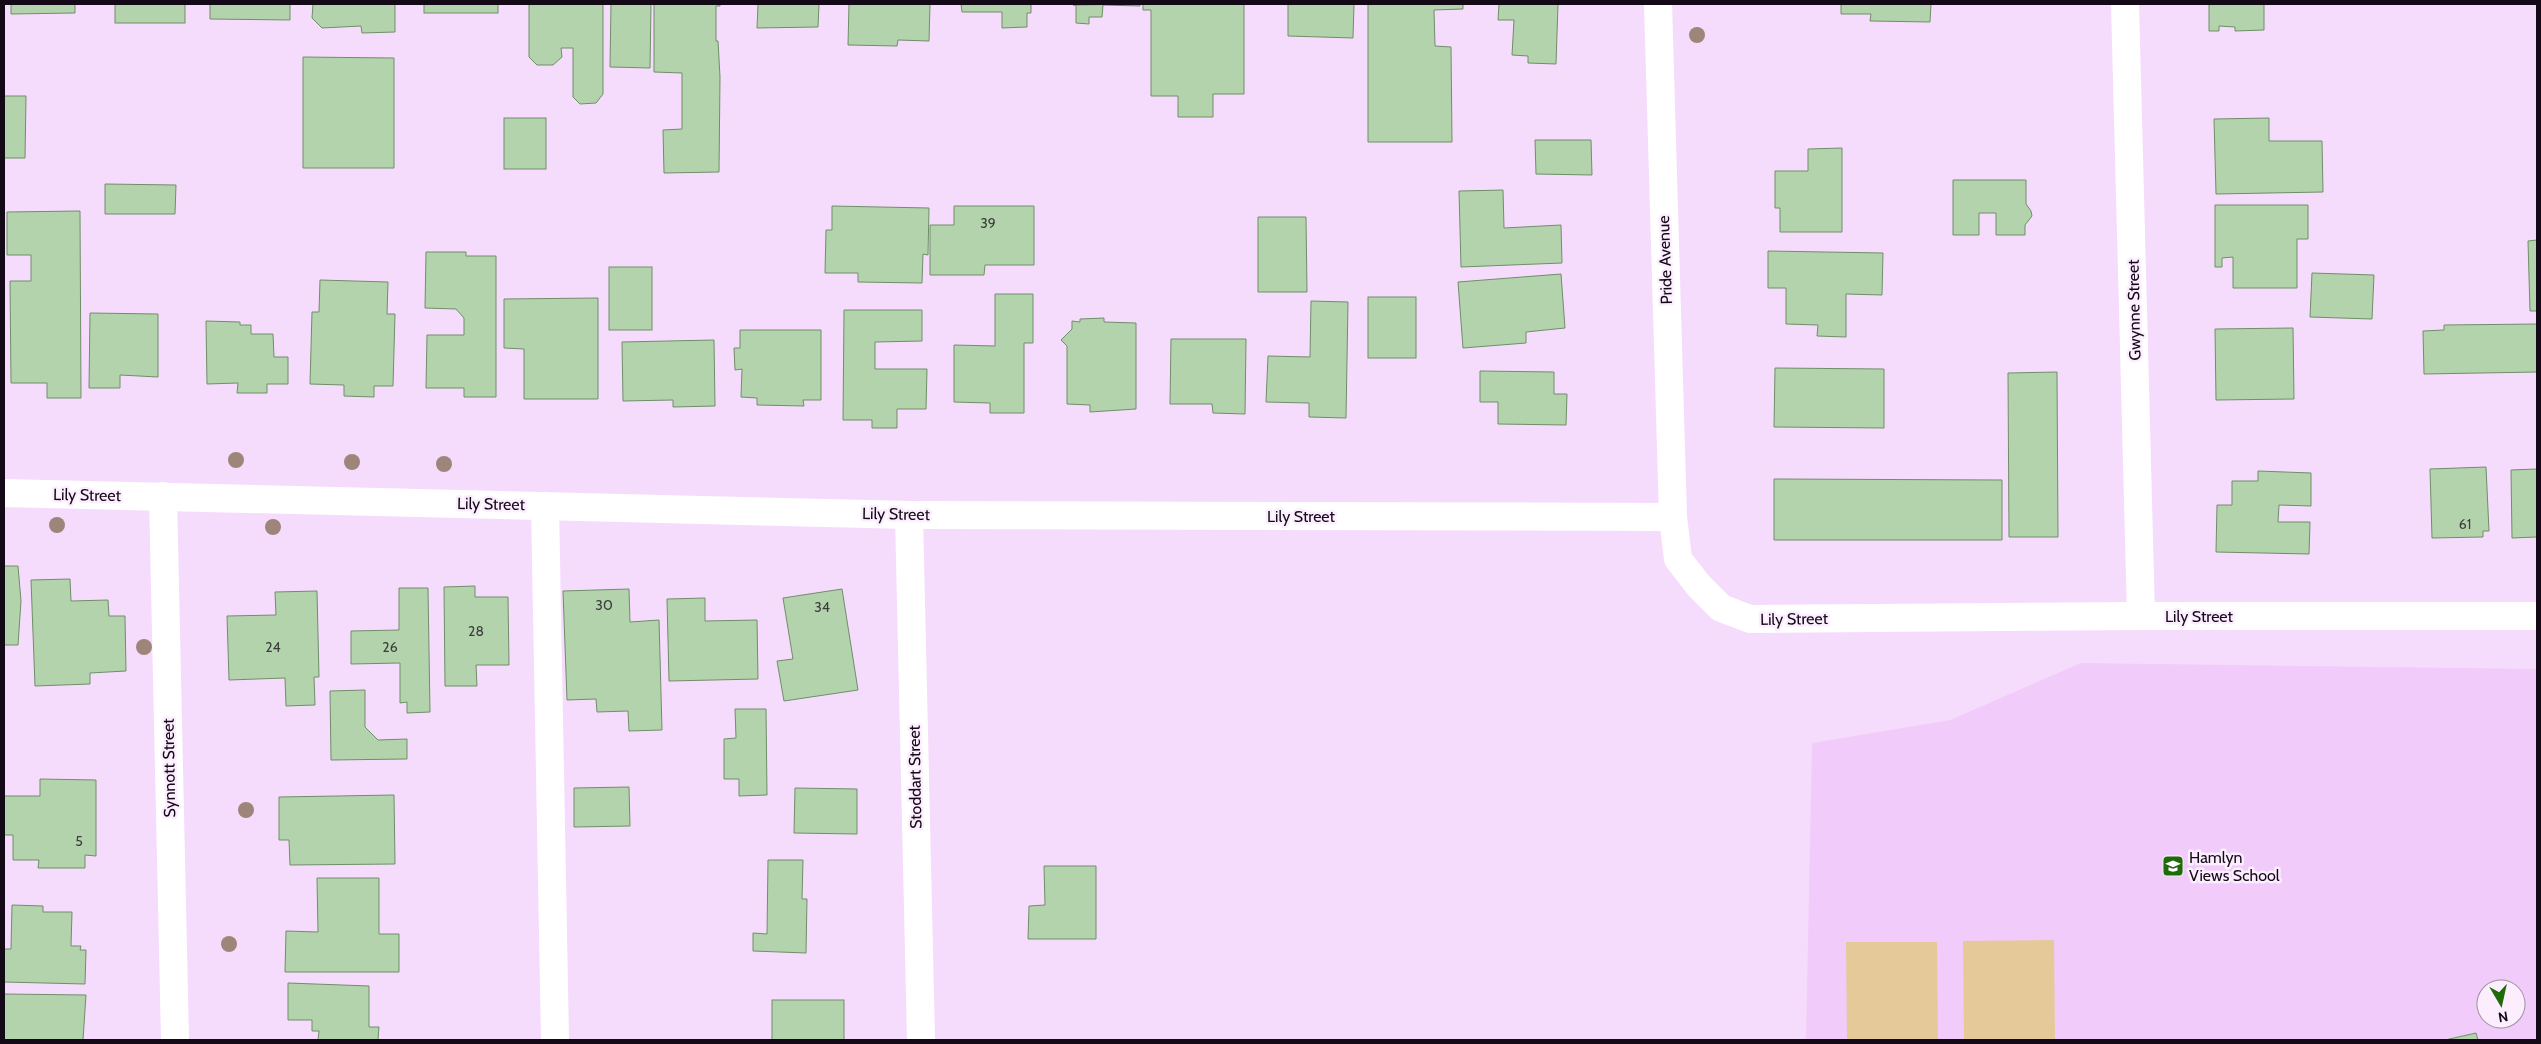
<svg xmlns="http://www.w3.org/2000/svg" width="2541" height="1044" viewBox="0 0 2541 1044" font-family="Cabin,sans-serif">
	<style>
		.built { fill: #f1cbf9; fill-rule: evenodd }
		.green { fill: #e6c999 }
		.building { fill: #b3d3ac; stroke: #708e6a }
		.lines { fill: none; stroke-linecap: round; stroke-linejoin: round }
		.minor { stroke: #fff; stroke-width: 28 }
		.tree { fill: #9d857a }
		.labels { text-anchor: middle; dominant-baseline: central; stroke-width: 5; stroke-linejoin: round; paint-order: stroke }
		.number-label { font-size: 14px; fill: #3c3c3c }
		.street-label { font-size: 16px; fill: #140916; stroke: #fceefe }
		.poi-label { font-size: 16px; fill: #140916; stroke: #fceefe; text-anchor: start }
	</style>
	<rect width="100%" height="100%" fill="#f6dcfc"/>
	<!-- built -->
	<path class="built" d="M2081,663L2537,669V1040H1806L1812,743L1950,720ZM2486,989H2516V1019H2486Z"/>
	<!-- green -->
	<g class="green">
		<path d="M2054,940L2055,1040H1964L1963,941Z"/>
		<path d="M1846,942H1937L1938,1040H1847Z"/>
	</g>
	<!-- building -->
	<g class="building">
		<path d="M11,4H75V13L11,14Z"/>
		<rect x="115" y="4" width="70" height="19"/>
		<path d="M210,4H290V20L210,19Z"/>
		<path d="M313,4H395V32L362,33L361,26L322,28L312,18Z"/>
		<rect x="424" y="4" width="74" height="9"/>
		<path d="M529,4H603V94L596,103L580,104L573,97V48H561L562,57L553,65H537L529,57Z"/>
		<path d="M611,4H651L650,68L610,67Z"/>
		<path d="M654,4H720V6H716V41H718L720,77L719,172L664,173L663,130L682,129V73L654,72Z"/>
		<path d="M758,4H819L818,27L757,28Z"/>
		<path d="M849,4H930L929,41L898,40L897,46L848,45Z"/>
		<path d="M961,4H1031V13H1027V27L1002,28V12H962Z"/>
		<path d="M1140,4V6L1103,5L1102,17H1089V24L1076,23V5H1073Z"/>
		<path d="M1143,4H1244V94H1213V117H1178V96H1151V10H1143Z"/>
		<path d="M1288,4H1354L1353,38L1288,36Z"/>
		<path d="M1368,4H1463V9L1434,10L1435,46L1451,47L1452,142H1368Z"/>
		<path d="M1499,4H1558L1556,64L1528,63V56L1512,55L1514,20H1498Z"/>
		<path d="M1841,4H1931L1930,22L1870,21L1871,14H1841Z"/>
		<path d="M2209,4H2264V30L2235,31V27L2219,26V31H2209Z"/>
		<path d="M303,57L394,58V168H303Z"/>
		<path d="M4,96H26L25,158H4Z"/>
		<rect x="504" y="118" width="42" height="51"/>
		<path d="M2269,118V141H2322L2323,192L2216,194L2214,119Z"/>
		<path d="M1535,140H1591L1592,175L1536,174Z"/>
		<path d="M1842,148V232H1780V208H1775V171H1808V149Z"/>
		<path d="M1953,180H2026V204L2031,211L2032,216L2025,225V235H1996V213H1979V235H1953Z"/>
		<path d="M105,184L176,185L175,214H105Z"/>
		<path d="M1503,190L1504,228L1561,225L1562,263L1461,267L1459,191Z"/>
		<path d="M2215,205H2308V239H2297V288H2233V257L2222,258V267H2215Z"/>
		<path d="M832,206L929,208L928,255L923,254L922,283L858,282V273H825L826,230H832Z"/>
		<path d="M954,206H1034V265H985L984,275H930V225H954Z"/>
		<path d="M80,211L81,398H47V383H11L10,281H31V255H7V212Z"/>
		<path d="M1258,217H1306L1307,292H1258Z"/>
		<path d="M2537,240V311H2530L2528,241Z"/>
		<path d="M1768,251L1883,253L1882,295L1846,294V337L1817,336L1818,325L1786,324V288H1768Z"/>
		<path d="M426,252H466V256H496V397H464V388H426L427,335H464V318L456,309L425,308Z"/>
		<rect x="609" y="267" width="43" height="63"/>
		<path d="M2312,273L2374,275L2372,319L2310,317Z"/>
		<path d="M1561,274L1565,328L1526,332V343L1463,348L1458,282Z"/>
		<path d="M320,280L388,282L387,314H395L393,386H374V397L344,396V385L310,384L312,312H319Z"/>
		<path d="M995,294H1033V343H1024V413H990V403L954,402V345L995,346Z"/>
		<rect x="1368" y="297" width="48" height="61"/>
		<path d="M598,298V399H524V349L504,348V299Z"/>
		<path d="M1311,301L1348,302L1346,418L1309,417V403L1266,402L1268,356L1310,357Z"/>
		<path d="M844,310H922V341L875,342V369H927L926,409H897V428H872V420H843Z"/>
		<path d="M90,313L158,314V377L120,375V388H89Z"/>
		<path d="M1104,318V322L1136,323V409L1090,412V405L1067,404V346L1061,340L1072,329V321L1080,322V319Z"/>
		<path d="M206,321L240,322V325H251V334H273L274,357H288V384H267V393H237L238,383L207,384Z"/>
		<path d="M2537,324V372L2424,374L2423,331L2444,330V325Z"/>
		<path d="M2293,328L2294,399L2216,400L2215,329Z"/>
		<path d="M740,330H821V400H803L804,406L757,405V398L741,397L742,369L735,370L734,348H740Z"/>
		<path d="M1171,339H1246L1245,414L1213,413L1212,404H1170Z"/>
		<path d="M714,340L715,406L673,407V400L623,401L622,342Z"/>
		<path d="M1775,368L1884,369V428L1774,427Z"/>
		<path d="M1480,371L1554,372V394H1567L1566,425L1498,424V402H1480Z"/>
		<path d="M2057,372L2058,537H2009L2008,373Z"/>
		<path d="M2486,467L2489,531H2483V537L2432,538L2430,469Z"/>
		<path d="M2537,469V537L2512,538L2511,470Z"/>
		<path d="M2258,471L2311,473V506L2279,505L2278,522H2310L2309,554L2216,552L2217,505H2232V481H2258Z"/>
		<path d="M1774,479L2002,480V540H1774Z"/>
		<path d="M4,566H18L21,601L18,645H4Z"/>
		<path d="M70,579L71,601L108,600L109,616H125L126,671L90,673V684L35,686L31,580Z"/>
		<path d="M475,586V597H508L509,665H476L477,686H445L444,587Z"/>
		<path d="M399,588H428L430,712L407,713V702L400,703V663L351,664V631L399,630Z"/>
		<path d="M629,589L630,622L659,620L662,730L629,731L628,711L597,712L596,699L567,700L563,591Z"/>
		<path d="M842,589L858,690L784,701L777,661L793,659L783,598Z"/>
		<path d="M317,591L319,677H314L315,705L286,706L285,678L229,680L227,616L276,615L275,592Z"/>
		<path d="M705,598V621L757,620L758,679L669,681L667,599Z"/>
		<path d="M365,690V727L378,740L407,739V759L331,760L330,691Z"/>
		<path d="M735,709H766L767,795L739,796V779H724V739L736,738Z"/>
		<path d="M40,779L96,780V856L85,855V868H38L39,860H13V835H4V796H40Z"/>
		<path d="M629,787L630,826L574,827V788Z"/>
		<path d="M795,788L857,789V834L794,833Z"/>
		<path d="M394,795L395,864L290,865L289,840H279V797Z"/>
		<path d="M768,860H803L802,899H807L806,953L753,951V933L767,934Z"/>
		<path d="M1044,866H1096V939H1028L1029,906L1045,905Z"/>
		<path d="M317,878H379V934H399V972H285L286,931L318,932Z"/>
		<path d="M12,905L43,906V912H72L71,946H81L80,950H86L85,984L4,982V949H11Z"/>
		<path d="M288,983L369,986V1027H379L378,1040H318L319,1031H312V1020H288Z"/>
		<path d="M4,994L86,995L83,1040H4Z"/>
		<rect x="772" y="1000" width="72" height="40"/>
		<path d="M2476,1033L2478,1040H2445Z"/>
	</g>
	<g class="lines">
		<!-- minor -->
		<g class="minor">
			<path d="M1658,4L1673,517"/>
			<path d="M2125,4L2141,616"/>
			<path d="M4,493L909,515L1673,517L1678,559L1699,586L1721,608L1750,619L2141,616H2537"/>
			<path d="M163,496L175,1040"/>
			<path d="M545,506L555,1040"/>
			<path d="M909,515L921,1040"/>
		</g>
	</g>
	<!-- trees -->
	<g class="tree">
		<circle cx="1697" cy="35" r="8"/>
		<circle cx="236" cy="460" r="8"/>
		<circle cx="352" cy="462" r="8"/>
		<circle cx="444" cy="464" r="8"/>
		<circle cx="57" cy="525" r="8"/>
		<circle cx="273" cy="527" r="8"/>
		<circle cx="144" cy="647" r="8"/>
		<circle cx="246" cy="810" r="8"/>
		<circle cx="229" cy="944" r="8"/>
	</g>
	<!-- icons -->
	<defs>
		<g id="school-square" transform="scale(1.125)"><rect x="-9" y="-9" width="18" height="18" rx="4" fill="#1f6b0a" stroke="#fceefe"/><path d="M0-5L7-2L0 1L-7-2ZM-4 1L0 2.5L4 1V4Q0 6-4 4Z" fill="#fff"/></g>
	</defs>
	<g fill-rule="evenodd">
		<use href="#school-square" x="2173" y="866"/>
	</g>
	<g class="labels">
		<!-- number labels -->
		<g class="number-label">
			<text x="988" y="223">39</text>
			<text x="2465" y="524">61</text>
			<text x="604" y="605">30</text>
			<text x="822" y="607">34</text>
			<text x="476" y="631">28</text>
			<text x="273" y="647">24</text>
			<text x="390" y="647">26</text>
			<text x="79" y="841">5</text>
		</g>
		<!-- street labels -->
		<g class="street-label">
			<text transform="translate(1665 260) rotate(-92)">Pride Avenue</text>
			<text transform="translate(2134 310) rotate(-91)">Gwynne Street</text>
			<text transform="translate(87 495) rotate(1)">Lily Street</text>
			<text transform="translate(491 504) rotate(1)">Lily Street</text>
			<text transform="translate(896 514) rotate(1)">Lily Street</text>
			<text x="1301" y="516">Lily Street</text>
			<text x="2199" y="616">Lily Street</text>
			<text transform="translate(1794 619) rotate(-1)">Lily Street</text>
			<text transform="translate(169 768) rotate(-91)">Synnott Street</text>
			<text transform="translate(915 777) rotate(-91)">Stoddart Street</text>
		</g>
		<!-- poi labels -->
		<g class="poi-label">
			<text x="2189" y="857">Hamlyn<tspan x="2189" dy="18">Views School</tspan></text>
		</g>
	</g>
	<!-- border -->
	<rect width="2541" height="1044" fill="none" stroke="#140916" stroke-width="10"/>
	<!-- north arrow -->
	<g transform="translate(2501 1004) rotate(171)"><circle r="24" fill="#fceefe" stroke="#9f92a1"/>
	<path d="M0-4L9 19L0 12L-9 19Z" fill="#1f6b0a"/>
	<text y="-8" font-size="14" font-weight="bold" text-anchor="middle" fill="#140916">N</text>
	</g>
</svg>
